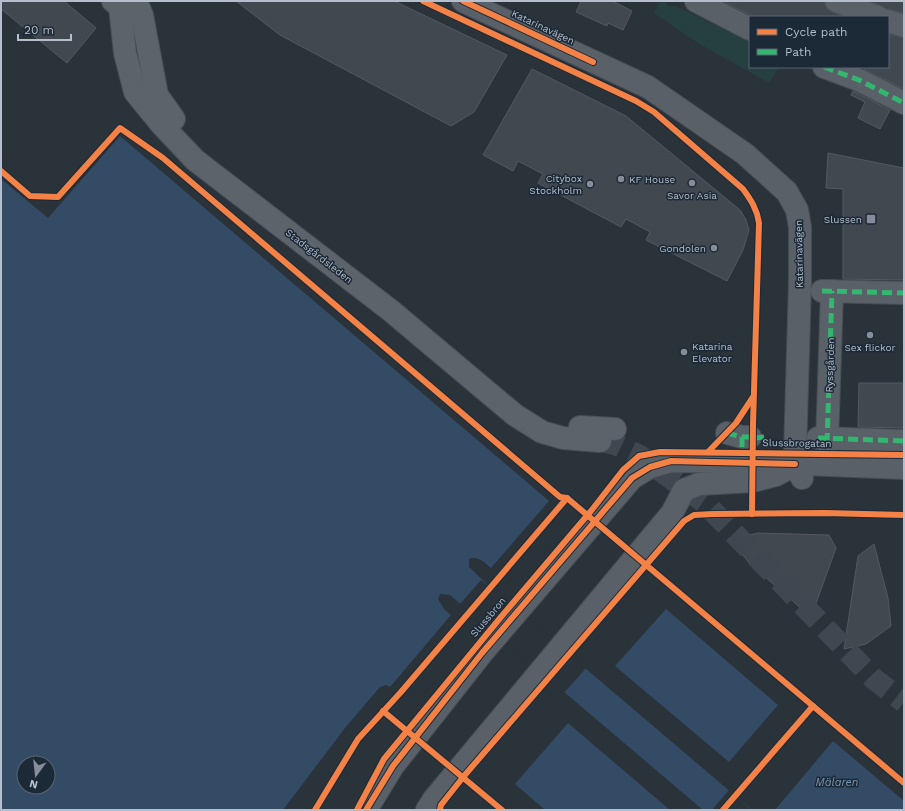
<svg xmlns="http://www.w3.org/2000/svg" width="905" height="811" viewBox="0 0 905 811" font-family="'Work Sans',sans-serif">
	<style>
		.green { fill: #263f41 }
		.water { fill: #344b66; fill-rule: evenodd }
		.pier { fill: #2a323a }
		.building { fill: #424850; stroke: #525962 }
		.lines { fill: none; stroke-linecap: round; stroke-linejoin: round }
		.major-tunnel { stroke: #3f4750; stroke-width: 22; stroke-dasharray: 22 11; stroke-linecap: butt }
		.minor-casing { stroke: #484e55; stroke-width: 24 }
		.major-casing { stroke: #484e57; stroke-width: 24 }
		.minor { stroke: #5a6068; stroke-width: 22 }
		.major { stroke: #5d636a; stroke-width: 22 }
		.quiet { stroke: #33b770; stroke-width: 5; stroke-dasharray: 10 5; stroke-linecap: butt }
		.cycleway-casing { stroke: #1c2936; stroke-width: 8 }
		.cycleway { stroke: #f48246; stroke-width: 6 }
		.poi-dot { fill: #848d99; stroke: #1c2936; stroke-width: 1.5 }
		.labels { text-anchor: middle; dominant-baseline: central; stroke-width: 3; stroke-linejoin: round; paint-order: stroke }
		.street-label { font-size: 10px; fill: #b4becc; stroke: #1c2936 }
		.poi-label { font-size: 10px; fill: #b4becc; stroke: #1c2936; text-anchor: end }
		.water-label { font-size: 11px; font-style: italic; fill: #7997b5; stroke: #1c2936 }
	</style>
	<rect width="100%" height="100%" fill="#2a323a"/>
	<!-- green -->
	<path class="green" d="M660,1H664L670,7L674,5L750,42V67H779L769,83L696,42L654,13Z"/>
	<!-- water -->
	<g class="water">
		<path d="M120,136L549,501L491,568C485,563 478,555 469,559V567L491,588L752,810H703L450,595L440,594L438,599L444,609L451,615L390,687L386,685L380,687L345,728L283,810H1V179L48,218ZM24,763H48V787H24Z"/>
		<path d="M666,609L778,705L729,762L615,666Z"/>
		<path d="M568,723L670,810H545L515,784Z"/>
		<path d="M833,741L904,801V810H775Z"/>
	</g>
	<!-- pier -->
	<g class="pier">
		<path d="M481,580L495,591L496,590L587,667L563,694L473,618L474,616L460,604Z"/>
		<path d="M729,790L750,809L749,810H712Z"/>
	</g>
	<!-- building -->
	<g class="building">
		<path d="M1,1H64L96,28L67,63L1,9Z"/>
		<path d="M236,1H394L507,55L474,112L451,126L280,35Z"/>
		<path d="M581,1H612L632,11L623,30L608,23L607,26L576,12Z"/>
		<path d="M723,1H824L827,9L843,17H754Z"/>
		<path d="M871,1H904V13L887,9Z"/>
		<path d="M888,34L904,38V89L864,69L865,67H888Z"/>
		<path d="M532,69L626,116L740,210L746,220L749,230L743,250L727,281L646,240L650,232L626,219L621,227L538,183L543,174L518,161L513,171L483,155Z"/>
		<path d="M853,91L890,110L880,129L858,118L865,102L851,95Z"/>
		<path d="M828,153L904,168V280L843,279V189L826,188Z"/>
		<path d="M859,383H904V428L858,427Z"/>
		<path d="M758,533L829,535L836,548L811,617L749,563L731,539Z"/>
		<path d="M874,544L888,598L891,626L866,644L844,649L858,556Z"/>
	</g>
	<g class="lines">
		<!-- major-tunnel -->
		<path class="major-tunnel" d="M600,441L615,444L640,456L704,502L874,679L904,702"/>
		<!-- minor casing -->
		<g class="minor-casing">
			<g id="minor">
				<path d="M463,1L648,87L745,154L787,192L797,210L800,227V283L795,453V464L802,478"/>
				<path d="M696,1L750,29"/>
				<path d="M836,1L878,17"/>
				<path d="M888,21L904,26"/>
				<path d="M824,67L859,80L904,103"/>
				<path d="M822,291L904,293"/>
				<path d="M727,433L742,437H750"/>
				<path d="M818,438L904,441"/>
				<path d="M827,443L832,291"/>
				<path d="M366,810L393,766L482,653L632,478L650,467L671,461L753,462L904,468"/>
				<path d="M427,810L434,799L672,513L684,490L699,484L753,481L776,475L793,466"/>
			</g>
		</g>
		<!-- major casing -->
		<g class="major-casing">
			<g id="major">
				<path d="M113,1L120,7L125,53L135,92L161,124L195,160L390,310L515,415L542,432L563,438L600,441"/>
				<path d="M136,1L142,15L157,95L174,119"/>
				<path d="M580,427L615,429"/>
			</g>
		</g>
		<!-- minor -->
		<use href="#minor" class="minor"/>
		<!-- major -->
		<use href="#major" class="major"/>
		<!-- quiet -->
		<g class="quiet">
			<path d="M824,67L859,80L904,103"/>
			<path d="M822,291L904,293"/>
			<path d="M727,433L742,437H750"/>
			<path d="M755,438L764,437"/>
			<path d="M818,438L904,441"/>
			<path d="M827,443L832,291"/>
			<path d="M742,447V437"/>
		</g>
		<!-- cycleway casing -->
		<g class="cycleway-casing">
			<g id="cycleway">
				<path d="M423,1L636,101L654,112L743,189C751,200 757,209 759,223L753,425L752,514"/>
				<path d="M463,1L593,62"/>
				<path d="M1,171L30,196L58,197L120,128L163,158L560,497L567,498L904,783"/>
				<path d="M708,452L736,423L753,397"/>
				<path d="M383,711L502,810"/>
				<path d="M315,810L358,739L401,692L567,498"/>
				<path d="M357,810L384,759L501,617L591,511L623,470L639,456L660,452L904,455"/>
				<path d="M366,810L393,766L482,653L632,478L650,467L671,461L795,464"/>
				<path d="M440,810L441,805L464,776L684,521L694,515L713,514L825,513L904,515"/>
				<path d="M723,810L813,706"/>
			</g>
		</g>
		<!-- cycleway -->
		<use href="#cycleway" class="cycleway"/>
	</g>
	<!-- markers -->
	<g class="poi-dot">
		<circle cx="621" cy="179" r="4"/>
		<circle cx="692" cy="183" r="4"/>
		<circle cx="590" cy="184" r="4"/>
		<rect x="866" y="214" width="10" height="10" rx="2"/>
		<circle cx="714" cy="248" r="4"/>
		<circle cx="870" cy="335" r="4"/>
		<circle cx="684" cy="352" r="4"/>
	</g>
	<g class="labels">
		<!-- street labels -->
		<g class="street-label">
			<text transform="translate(543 27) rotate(25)">Katarinavägen</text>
			<text transform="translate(799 254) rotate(-91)">Katarinavägen</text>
			<text transform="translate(319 256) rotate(38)">Stadsgårdsleden</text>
			<text transform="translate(830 365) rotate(-88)">Ryssgården</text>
			<text transform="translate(797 443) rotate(1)">Slussbrogatan</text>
			<text transform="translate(488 617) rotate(-50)">Slussbron</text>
		</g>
		<!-- poi labels -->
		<g class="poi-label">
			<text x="582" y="178">Citybox<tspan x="582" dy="12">Stockholm</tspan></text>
			<text x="629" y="179" text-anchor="start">KF House</text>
			<text x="692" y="195" text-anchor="middle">Savor Asia</text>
			<text x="862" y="219">Slussen</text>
			<text x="706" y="248">Gondolen</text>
			<text x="692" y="346" text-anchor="start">Katarina<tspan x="692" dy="12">Elevator</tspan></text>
			<text x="870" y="347" text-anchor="middle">Sex flickor</text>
		</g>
		<!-- water labels -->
		<g class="water-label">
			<text x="837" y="782">Mälaren</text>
		</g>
	</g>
	<!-- border -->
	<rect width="905" height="811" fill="none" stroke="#b4becc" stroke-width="4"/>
	<!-- legend -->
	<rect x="749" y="16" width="140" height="52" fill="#1c2936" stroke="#596572"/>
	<rect x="757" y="29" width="20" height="6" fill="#f48246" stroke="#596572"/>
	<text x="785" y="36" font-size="12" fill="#b4becc">Cycle path</text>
	<rect x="757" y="49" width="20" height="6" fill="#33b770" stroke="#596572"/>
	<text x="785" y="56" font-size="12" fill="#b4becc">Path</text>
	<!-- north arrow -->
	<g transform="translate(36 775) rotate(195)"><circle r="19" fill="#1c2936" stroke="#596572"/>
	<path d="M0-3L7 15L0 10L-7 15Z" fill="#848d99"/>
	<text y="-6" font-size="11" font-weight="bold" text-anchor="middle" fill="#b4becc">N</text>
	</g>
	<!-- scale -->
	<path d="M18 34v6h53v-6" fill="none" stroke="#b4becc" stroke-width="2"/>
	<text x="24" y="34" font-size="12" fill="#b4becc" stroke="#1c2936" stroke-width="3" paint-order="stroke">20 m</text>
</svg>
